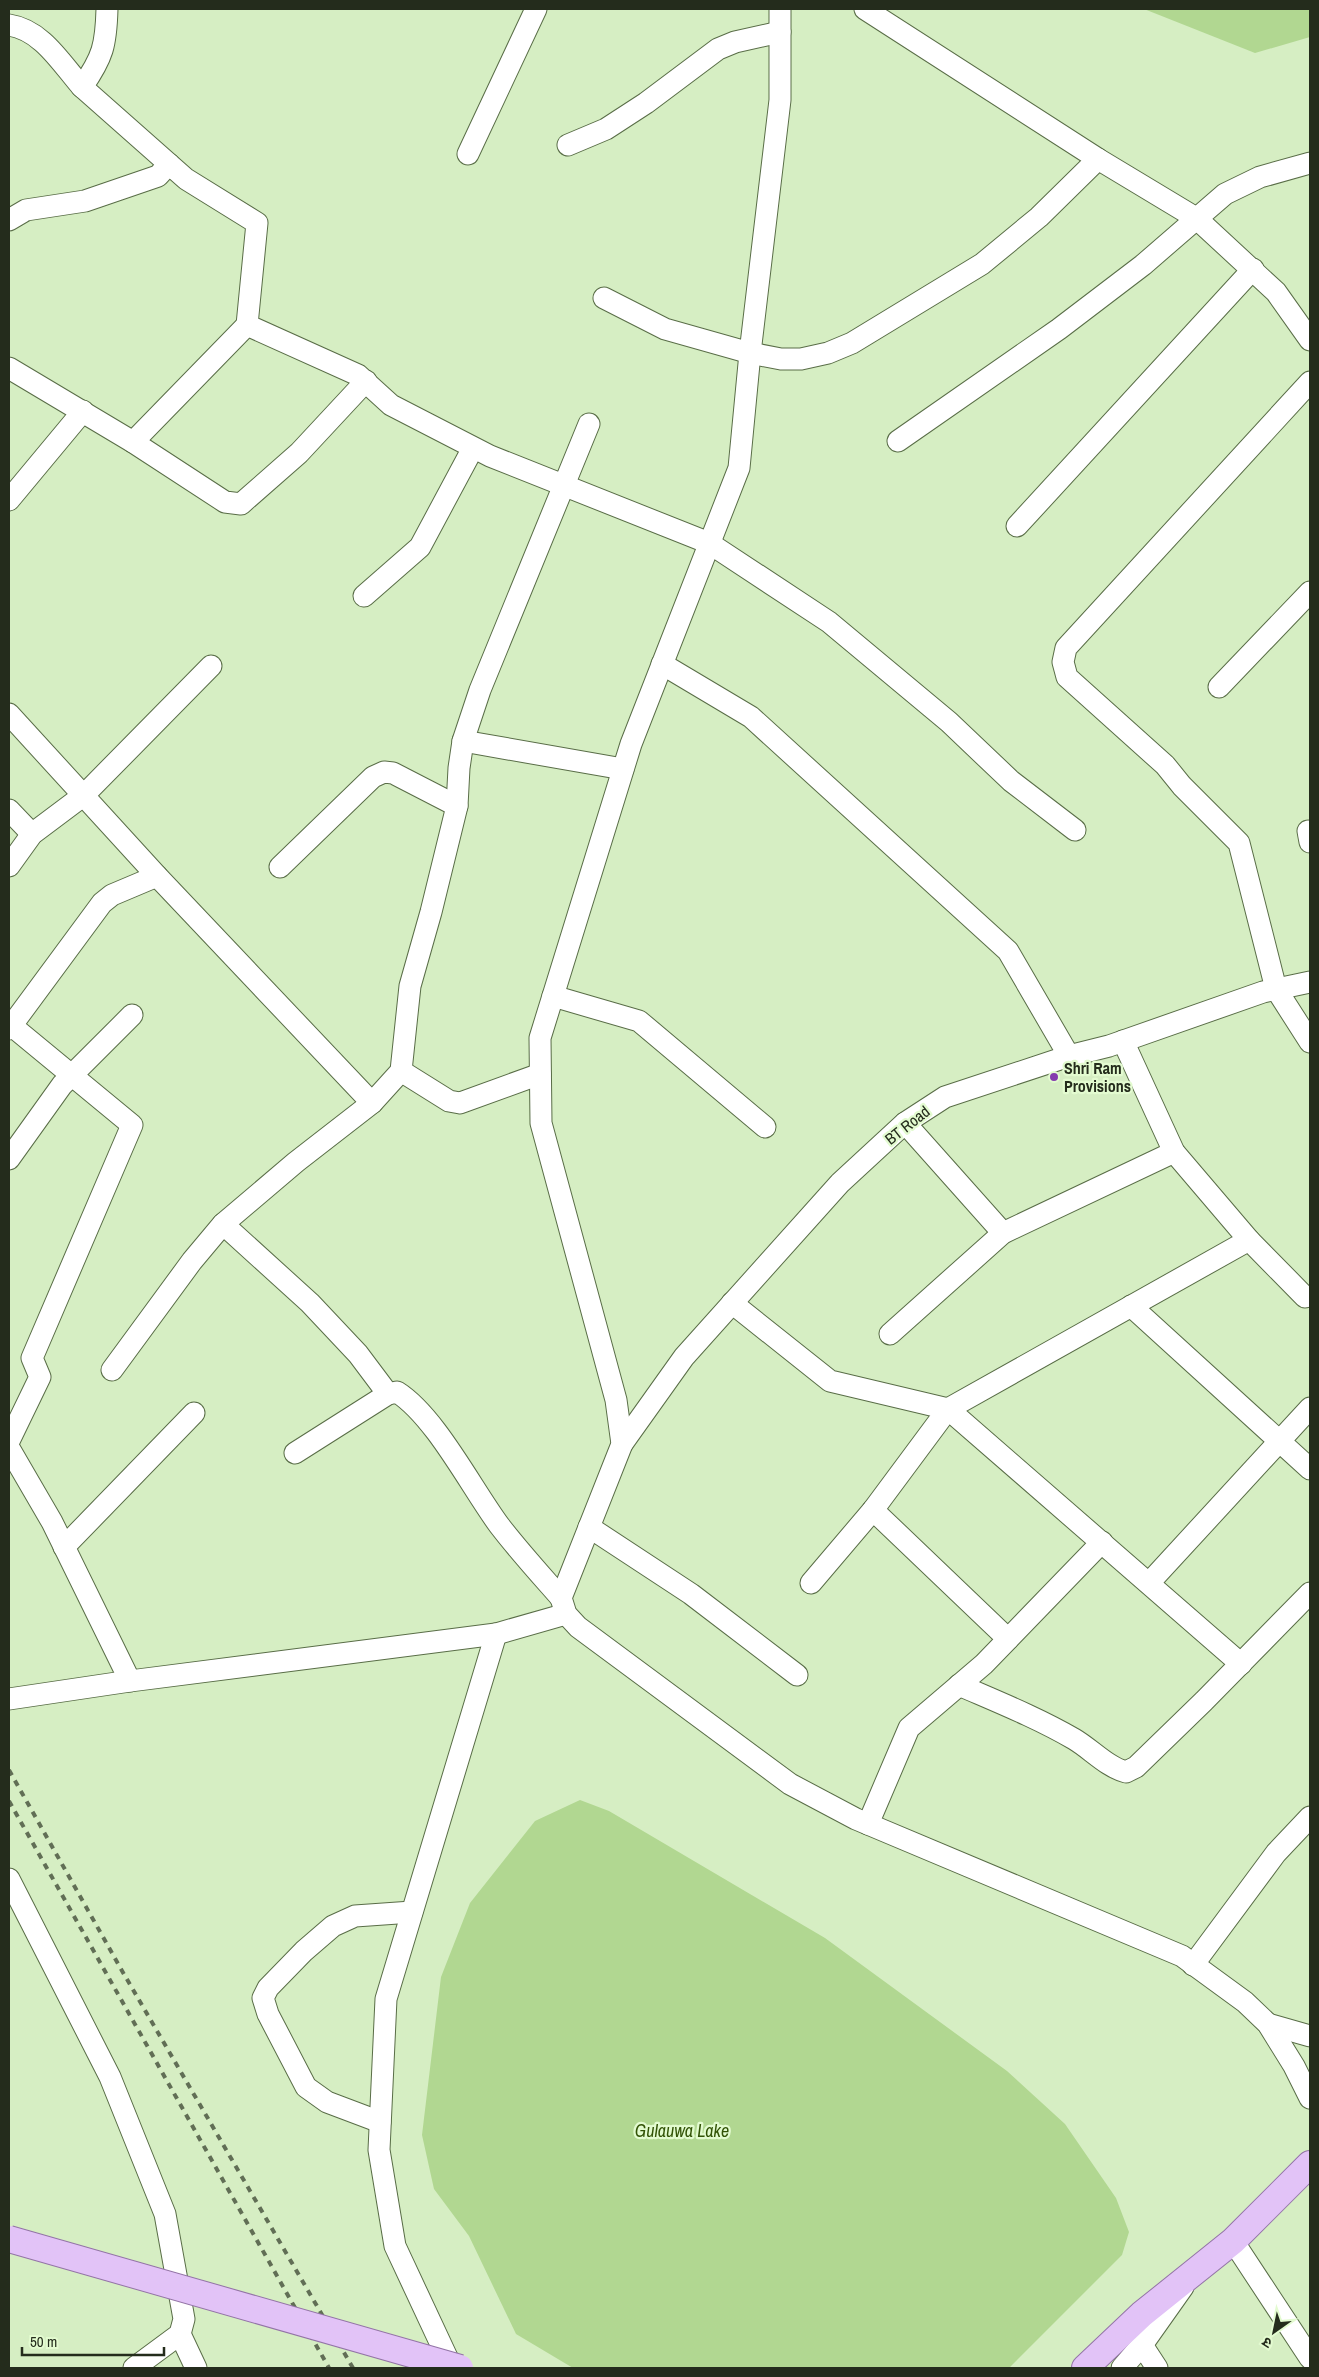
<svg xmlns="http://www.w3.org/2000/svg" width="1319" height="2377" viewBox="0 0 1319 2377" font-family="'Archivo Narrow','Noto Sans Devanagari',sans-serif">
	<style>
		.water { fill: #b1d791 }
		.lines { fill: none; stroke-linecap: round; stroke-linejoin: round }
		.minor-casing { stroke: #596d47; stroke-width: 23 }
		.major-casing { stroke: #9374a6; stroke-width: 28 }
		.minor { stroke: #fff; stroke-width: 21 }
		.major { stroke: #e2c3f7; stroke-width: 26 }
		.rail { stroke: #616e55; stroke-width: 4; stroke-dasharray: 6 6; stroke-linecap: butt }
		.major-bridge-casing { stroke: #9374a6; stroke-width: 28; stroke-linecap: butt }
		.major-bridge { stroke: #e2c3f7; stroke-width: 26 }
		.poi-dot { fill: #853cae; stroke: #e3fbd0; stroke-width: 2 }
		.labels { text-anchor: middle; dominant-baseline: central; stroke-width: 4.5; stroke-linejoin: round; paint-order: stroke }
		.poi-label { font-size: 16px; font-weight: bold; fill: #242c1c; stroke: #e3fbd0; text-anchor: start }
		.street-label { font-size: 16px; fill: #242c1c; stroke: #e3fbd0 }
		.water-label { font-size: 18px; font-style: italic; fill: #325306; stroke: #e3fbd0 }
	</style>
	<rect width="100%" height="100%" fill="#d6eec3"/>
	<!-- water -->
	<g class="water">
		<path d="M1144,9H1310V37L1255,53Z"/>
		<path d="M580,1800L609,1811L825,1938L1007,2071L1065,2124L1116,2198L1129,2232L1122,2255L1009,2368H573L516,2334L469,2236L434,2189L422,2135L441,1977L470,1903L535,1821Z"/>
	</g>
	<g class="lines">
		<!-- minor casing -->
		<g class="minor-casing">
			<g id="minor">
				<path d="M780,9V100L750,353L739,468L631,744L540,1038L541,1123L616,1400L622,1444L561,1598L566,1614L578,1627L790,1784L856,1819L1182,1956L1245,2002L1268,2024L1294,2066L1310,2098"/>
				<path d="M865,9L1098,159L1196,218L1276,292L1310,340"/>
				<path d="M9,25C42,30 61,63 82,87C103,57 106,45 107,9"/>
				<path d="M82,87L186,179L257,223L247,325L358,375L391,405L490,456L709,543L829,622L949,722L1011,781L1075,830"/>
				<path d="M568,145L606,129L646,103L718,49L735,42L780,32"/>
				<path d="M468,154L536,9"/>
				<path d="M9,220L26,210L85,201L158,176L169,164"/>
				<path d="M604,298L665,329L750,353L781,359H801L828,353L852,343L982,264L1039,217L1098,159"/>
				<path d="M9,368L133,442L225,502L241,504L299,453L366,381"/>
				<path d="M1310,382L1066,648L1063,662L1067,677L1165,765L1182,786L1239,843L1276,989L1310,1042"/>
				<path d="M898,441L1059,329L1143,265L1225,194L1260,177L1310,163"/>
				<path d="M133,442L247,325"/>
				<path d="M9,500L83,411"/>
				<path d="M1017,526L1253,269"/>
				<path d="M364,596L420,547L473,448"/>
				<path d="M662,664L751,717L1008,951L1069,1056"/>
				<path d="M1219,687L1310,592"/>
				<path d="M9,714L157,876L372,1103"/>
				<path d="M463,741L623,769"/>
				<path d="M9,810L32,834"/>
				<path d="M1308,831L1310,842"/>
				<path d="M9,866L32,834L84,795L211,666"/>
				<path d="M280,867L373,777L384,772L393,773L457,806"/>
				<path d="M553,996L639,1021L765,1127"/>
				<path d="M9,1029L102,903L112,895L157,876"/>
				<path d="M401,1071L449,1101L460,1103L540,1074"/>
				<path d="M905,1123L1003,1233"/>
				<path d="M9,1159L62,1085L132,1015"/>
				<path d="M223,1224L310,1303L358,1354L388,1394"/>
				<path d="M1249,1240L1305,1297"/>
				<path d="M732,1303L830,1381L948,1409L1241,1664"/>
				<path d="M1131,1306L1310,1469"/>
				<path d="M890,1334L1003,1233L1174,1152"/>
				<path d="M112,1370L192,1261L223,1224L296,1162L372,1103L401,1071L410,986L431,912L457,806L459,768L463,741L480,690L589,424"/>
				<path d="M9,1441L40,1377L32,1358L132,1125L12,1026"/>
				<path d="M622,1444L684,1357L840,1183L905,1123L945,1097L1069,1056L1109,1046L1263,992L1310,982"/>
				<path d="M9,1448L52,1522L130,1681"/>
				<path d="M295,1453L388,1394L397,1392C435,1416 471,1487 499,1525C518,1550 540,1574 561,1598"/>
				<path d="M873,1510L1008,1639"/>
				<path d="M589,1527L691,1594L797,1675"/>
				<path d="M64,1547L194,1413"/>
				<path d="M811,1583L873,1510L948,1409L1249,1240L1174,1152L1123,1041"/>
				<path d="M1149,1583L1310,1408"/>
				<path d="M959,1685C998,1702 1038,1718 1074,1739C1091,1749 1107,1767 1126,1772L1136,1767L1204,1701L1310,1593"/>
				<path d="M9,1699L130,1681L496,1634L566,1614"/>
				<path d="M868,1824L909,1728L984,1664L1102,1542"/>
				<path d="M9,1879L110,2077L165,2214L184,2319L180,2334L134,2368"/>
				<path d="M1193,1965L1276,1853L1310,1817"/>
				<path d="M1268,2024L1310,2036"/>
				<path d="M380,2122L327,2102L306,2087L268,2014L263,1998L268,1988L304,1951L333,1926L355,1916L412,1912"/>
				<path d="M1233,2241L1310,2358"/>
				<path d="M180,2334L196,2368"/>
				<path d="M1142,2345L1157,2368"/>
				<path d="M452,2368L395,2246L379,2150L386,1999L496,1634"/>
				<path d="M1122,2368L1142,2345L1183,2287"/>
			</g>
		</g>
		<!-- major casing -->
		<g class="major-casing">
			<path id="major" d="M1085,2368L1142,2314L1233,2241L1310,2164"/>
		</g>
		<!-- minor -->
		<use href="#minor" class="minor"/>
		<!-- major -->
		<use href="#major" class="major"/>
		<!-- rail -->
		<g class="rail">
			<path d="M9,1770L121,1969L353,2368"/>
			<path d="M9,1801L329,2368"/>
		</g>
		<!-- major-bridge casing -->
		<g class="major-bridge-casing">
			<path id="major-bridge" d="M9,2239L460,2368"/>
		</g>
		<!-- major-bridge -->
		<use href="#major-bridge" class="major-bridge"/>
	</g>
	<!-- markers -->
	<circle class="poi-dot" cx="1054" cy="1077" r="5"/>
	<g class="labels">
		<!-- poi labels -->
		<g class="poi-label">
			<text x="1064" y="1068">Shri Ram<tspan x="1064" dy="18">Provisions</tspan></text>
		</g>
		<!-- street labels -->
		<g class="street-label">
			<text transform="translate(907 1125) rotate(-38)">BT Road</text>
		</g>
		<!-- water labels -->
		<g class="water-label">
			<text x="682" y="2130">Gulauwa Lake</text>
		</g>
	</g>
	<!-- border -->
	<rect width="1319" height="2377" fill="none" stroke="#242c1c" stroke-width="20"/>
	<!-- north arrow -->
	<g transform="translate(1274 2332) rotate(213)" stroke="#e3fbd0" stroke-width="4" paint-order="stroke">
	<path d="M0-4L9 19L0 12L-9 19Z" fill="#242c1c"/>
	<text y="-8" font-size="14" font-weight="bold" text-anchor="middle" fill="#242c1c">उ</text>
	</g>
	<!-- scale -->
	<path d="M22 2347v8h142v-8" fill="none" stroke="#242c1c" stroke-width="2.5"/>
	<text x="30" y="2347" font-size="15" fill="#242c1c" stroke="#e3fbd0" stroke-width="4" paint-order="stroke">50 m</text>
</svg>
